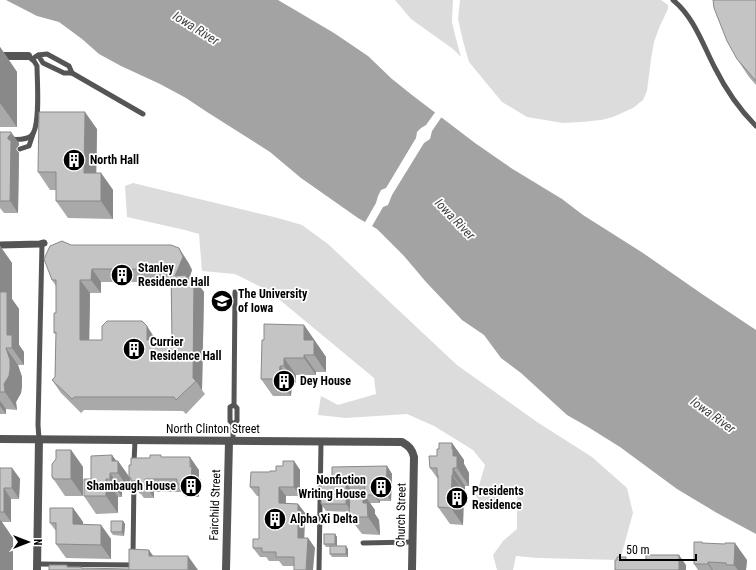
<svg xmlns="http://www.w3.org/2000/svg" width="756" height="570" viewBox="0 0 756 570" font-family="'Roboto Condensed',sans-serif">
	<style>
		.green { fill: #dcdcdc }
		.water { fill: #a3a3a3 }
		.pier { fill: #fff }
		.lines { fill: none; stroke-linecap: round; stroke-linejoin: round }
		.service { stroke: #555; stroke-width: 5 }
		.pedestrian { stroke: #555; stroke-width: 7 }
		.minor { stroke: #555; stroke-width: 8 }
		.tertiary { stroke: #555; stroke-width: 8 }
		.wall { fill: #a9a9a9; fill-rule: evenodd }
		.shaded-wall { fill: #898989 }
		.building { fill: #c4c4c4; stroke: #898989; fill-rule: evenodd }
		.labels { text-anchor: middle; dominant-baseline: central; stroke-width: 3.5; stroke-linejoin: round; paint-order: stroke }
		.poi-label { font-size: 12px; font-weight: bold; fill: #000; stroke: #fff; text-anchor: start }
		.street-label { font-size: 12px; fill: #000; stroke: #fff }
		.water-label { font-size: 13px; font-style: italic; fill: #444; stroke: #fff }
	</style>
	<rect width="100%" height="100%" fill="#fff"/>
	<!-- green -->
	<g class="green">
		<path d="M395,0H453L452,22L456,39L461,57L453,49L411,19Z"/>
		<path d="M460,0H661L668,5V9L659,28L654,42L651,59L647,91L643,100L633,108L613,117L601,120L582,122L563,123L527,117L502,102L469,62L463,41L458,19Z"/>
		<path d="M133,183L278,218L302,225L328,244L457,365L537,422L592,457L627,488L633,513L620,560L538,558L516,556L513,570H497L493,555L503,541L517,529V487L505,489L495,508L486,510L476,496L485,465L473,450L434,426L407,414L346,418L318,415L321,396L338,405L376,394L374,378L269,291L235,274L202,271L199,234L185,230L127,217L125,186Z"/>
	</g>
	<!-- water -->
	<path class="water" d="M6,0H278L334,33L368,56L392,79L412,95L475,143L511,168L562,199L583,215L643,253L702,294L756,330V534L717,513L677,489L620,447L588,427L567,415L521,373L501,358L484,335L462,320L426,282L404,256L377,229L358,218L301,178L270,152L207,112L186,98L160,84L121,66L99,54L82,39L59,22L37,16Z"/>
	<!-- pier -->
	<path class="pier" d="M436,111L443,115L432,131L430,139L424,143L392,195L388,205L383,207L371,228L364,224L376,203L378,196L381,190L386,188L416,138L417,132L421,128L426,125Z"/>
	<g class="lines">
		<!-- service -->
		<g class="service">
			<path d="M673,0C694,17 703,45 715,68C726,90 739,109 756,126"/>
			<path d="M32,59L38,55L47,54L69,66L72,73H64L43,63L38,55"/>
			<path d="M72,73L143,114"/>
			<path d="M0,138C7,139 25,141 31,136C41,128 37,80 37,66L34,61L28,56"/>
			<path d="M20,149L29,146L33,134"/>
			<path d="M234,405L230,407V421L233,424L237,421V408L234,405L235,292"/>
			<path d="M39,439L38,425L42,244"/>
			<path d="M233,441V424"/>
			<path d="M134,463L135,440"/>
			<path d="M363,543L412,542"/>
			<path d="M133,555L134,479"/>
			<path d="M38,564L133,565"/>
			<path d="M319,570L321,442"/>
		</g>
		<!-- pedestrian -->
		<path class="pedestrian" d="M0,245L40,244L44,243"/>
		<!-- minor -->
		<g class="minor">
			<path d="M0,56H28"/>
			<path d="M37,570L39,439"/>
			<path d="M226,570L229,441"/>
		</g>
		<!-- tertiary -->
		<path class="tertiary" d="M0,439L402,442C409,446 412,449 414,457L412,570"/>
	</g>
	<!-- wall -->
	<g class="wall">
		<path d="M756,0V85L749,77L737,59Z"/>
		<path d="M0,47L17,72V127H0Z"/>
		<path d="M97,129L96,173H101L113,190V219L68,218L56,201V190H50L38,172Z"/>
		<path d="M0,132L19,143V145L16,149L19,153L18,213H4L0,208Z"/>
		<path d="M71,245L188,262L192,270L189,279H194L204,292L202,390L205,394L186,414L183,411L84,410L81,413L61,393L52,380L55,377L56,334L54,333L56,313V286L52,280ZM101,282H171L172,340H89L90,293H101Z"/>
		<path d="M0,246L12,263V299L19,309V345L24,352V365H18L22,377V386L21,393L16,402L17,410L6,409V414H0Z"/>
		<path d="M304,325L326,357V372H316V375H296V383H292L291,396H273L261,379L264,340Z"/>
		<path d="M452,443L464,460V464L469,473V486H465V492H464L463,525L450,524L438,507V479L430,468L437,456Z"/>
		<path d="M71,450L83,467V496H65L52,477Z"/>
		<path d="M163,457L199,470V478L201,480L200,490H199V497H186L182,492H154V498H144L141,494H140L130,479V491H122V497H118V513L96,514L84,496L91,479L116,461H118L129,477L131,465L150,458Z"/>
		<path d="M294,461L300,470V496H286V503L298,504L305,513L304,538H308L315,548L294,566H283L279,561H269L266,557H260L253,548L259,539V496H257L250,487L270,472L276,471L283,466Z"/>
		<path d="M387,466L392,474L391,501H380V503H370L375,510V514L379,520L380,535L362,534L349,517L350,512L326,511L321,504L324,483ZM352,491H364V494L363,493H352Z"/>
		<path d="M0,468H12L20,479L19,499H11V522H2L13,538L0,570Z"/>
		<path d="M73,508L83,522V525H101L111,539V559L66,558L56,544V531L50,523Z"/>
		<path d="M123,521L125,524L124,536L113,535L111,532Z"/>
		<path d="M335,534L337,537V546L348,549V557H332L330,554V547H326L324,544Z"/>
		<path d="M703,543L747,560L746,570H698L694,564Z"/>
	</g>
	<!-- shaded-wall -->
	<g class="shaded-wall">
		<path d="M0,47L17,72V127L0,103Z"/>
		<path d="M85,112L97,129L96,190L84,173Z"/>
		<path d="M11,132L19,143V145L16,149L19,153L18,213L10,201L8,137Z"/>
		<path d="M101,173L113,190V219L101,201Z"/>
		<path d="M0,246L12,263V299L19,309V345L24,352V365L12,348L7,335L0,292Z"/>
		<path d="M179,248L188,262L192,270L189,279L194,286V279L204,292L202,390L196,381L193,378L175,276Z"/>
		<path d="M92,269L101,282V293L91,280Z"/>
		<path d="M80,280L90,293L89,353L80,340Z"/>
		<path d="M304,325L326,357V372L304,340Z"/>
		<path d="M147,326L156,340H147Z"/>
		<path d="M6,348L18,365L22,377V386L21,393L16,402L17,410L5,392L4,384Z"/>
		<path d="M304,355L316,372V375L304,358Z"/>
		<path d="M284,358L296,375V383L284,366Z"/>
		<path d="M280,366L292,383L291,396L279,379Z"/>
		<path d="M0,401L6,409V414L0,406Z"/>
		<path d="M452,443L464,460V464L469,473V486L457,468L453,456L452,449Z"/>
		<path d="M71,450L83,467V496L71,479Z"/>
		<path d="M112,455L118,463V461L130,478H129L130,479V491L118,473L112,461Z"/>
		<path d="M190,457L199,470V478L201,480L200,490L191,478Z"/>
		<path d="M294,461L300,470V496L294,487Z"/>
		<path d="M387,466L392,474L391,501L386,493Z"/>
		<path d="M12,468L20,479L19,499L12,488Z"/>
		<path d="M453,468L465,486V492L453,475Z"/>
		<path d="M110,473L122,491V497L110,479Z"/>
		<path d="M452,475L464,492L463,525L451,508Z"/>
		<path d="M190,478L199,490V497L190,484Z"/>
		<path d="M106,479L118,497V513L106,496Z"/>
		<path d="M145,479L154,492V498L145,485Z"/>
		<path d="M346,483L352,491V512L346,504Z"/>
		<path d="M279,487L286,496L285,512L279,503Z"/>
		<path d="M4,488L11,499V522L4,512Z"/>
		<path d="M363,493L375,510V514L379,520L380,535L368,517L363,503Z"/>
		<path d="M374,493L380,501V503L374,495Z"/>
		<path d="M298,504L305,513L304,548L298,538Z"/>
		<path d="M73,508L83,522V538L73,524Z"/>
		<path d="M1,521L13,538V570H1Z"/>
		<path d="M123,521L125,524L124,536L122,532Z"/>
		<path d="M101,525L111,539V559L101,545Z"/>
		<path d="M335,534L337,537V547L335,544Z"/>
		<path d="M308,538L315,548L313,570H306Z"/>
		<path d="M735,543L747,560L746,570H738L734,565Z"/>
		<path d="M346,546L348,549V557L346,554Z"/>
		<path d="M149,550L159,564L149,556Z"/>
		<path d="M679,555L686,565V570H679Z"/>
		<path d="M188,556L198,570H188Z"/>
		<path d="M708,562L713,570H712L708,564Z"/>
	</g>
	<!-- building -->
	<g class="building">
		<path d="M713,0H756V81L750,74L737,59L727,41L714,8Z"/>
		<path d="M39,112H85L84,173H101V201H56V172H38Z"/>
		<path d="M0,132H11V134L8,137V139L11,141L10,201H0Z"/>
		<path d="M62,241L71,245H171L179,248L183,257L175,276L186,275V279H194L193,378L196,381L176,400L174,397H75L72,399L52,380L55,377L56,332L54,333V313H56V280H52L44,259L50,246ZM92,269H171L172,340H147V326L142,321H107L102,326V340H80V280H91Z"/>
		<path d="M0,246V292H7V335H12V348H6L10,360V369L9,376L4,384L5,392H0Z"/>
		<path d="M264,324L304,325V340H314V355H304V358H284V366H280L279,379H261L262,340H264Z"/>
		<path d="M439,443H452V449H453V456H457V468H453V475H452L451,508L438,507V475H437V468H430L429,456H437V449H439Z"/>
		<path d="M56,450H71V479H53V477H52V464L56,459Z"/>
		<path d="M112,455V461H118V473H110V479H106V496H84V479H91V456Z"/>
		<path d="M150,455H161V457H190V467H192L191,478H190V484H177V479H145V485H135V481H131V478H129V465H131V458H150Z"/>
		<path d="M283,461H294V487H279V503L298,504V538H308L306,570H294V557H276V552H262V548H253V539H259V487H250L251,472H270V471H276V466H283Z"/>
		<path d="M387,466L386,493H374V495H364L365,483H346V504H321V483H324L332,476V467Z"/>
		<path d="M0,468H12V488H4V512H0Z"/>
		<path d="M350,493H363V503H367L368,517H349Z"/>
		<path d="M50,508H73V524L101,525V545L56,544V523H50Z"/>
		<rect x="0" y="521" width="1" height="49"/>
		<path d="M111,521H123L122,532H111Z"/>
		<rect x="324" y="534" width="11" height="10"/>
		<path d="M694,542H702V543L725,544V543H735L734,565H726V563L708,562V564H694Z"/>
		<rect x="330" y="546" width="16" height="8"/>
		<path d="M129,549L149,550V556H188V570H49V565H67V567H81V568L129,569Z"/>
		<path d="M646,555H679V570H615V560H617V557H626V560H646Z"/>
	</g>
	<!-- icons -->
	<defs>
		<g id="building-disc" transform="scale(1.15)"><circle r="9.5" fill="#000" stroke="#fff"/><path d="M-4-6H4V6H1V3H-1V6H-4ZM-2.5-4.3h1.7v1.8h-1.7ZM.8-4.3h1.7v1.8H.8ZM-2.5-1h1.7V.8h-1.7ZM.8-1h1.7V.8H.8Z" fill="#fff"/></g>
		<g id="university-disc" transform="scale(1.15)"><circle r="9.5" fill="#000" stroke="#fff"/><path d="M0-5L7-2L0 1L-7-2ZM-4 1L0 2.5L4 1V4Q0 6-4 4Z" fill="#fff"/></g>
	</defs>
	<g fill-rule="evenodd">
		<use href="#building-disc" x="74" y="160"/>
		<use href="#building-disc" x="122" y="275"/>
		<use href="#university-disc" x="222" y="301"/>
		<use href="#building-disc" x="134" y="349"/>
		<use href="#building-disc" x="284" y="381"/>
		<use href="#building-disc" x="191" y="486"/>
		<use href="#building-disc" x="381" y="487"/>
		<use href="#building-disc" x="457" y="498"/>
		<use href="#building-disc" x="275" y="519"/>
	</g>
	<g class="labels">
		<!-- poi labels -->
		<g class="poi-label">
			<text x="90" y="160">North Hall</text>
			<text x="138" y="268">Stanley<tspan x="138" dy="14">Residence Hall</tspan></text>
			<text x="238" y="294">The University<tspan x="238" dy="14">of Iowa</tspan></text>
			<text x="150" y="342">Currier<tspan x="150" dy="14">Residence Hall</tspan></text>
			<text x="300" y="381">Dey House</text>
			<text x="366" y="480" text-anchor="end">Nonfiction<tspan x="366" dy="14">Writing House</tspan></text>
			<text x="176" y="486" text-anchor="end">Shambaugh House</text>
			<text x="472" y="491">Presidents<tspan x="472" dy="14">Residence</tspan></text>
			<text x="290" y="519">Alpha Xi Delta</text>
		</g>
		<!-- street labels -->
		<g class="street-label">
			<text x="213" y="429">North Clinton Street</text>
			<text transform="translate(215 505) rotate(-88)">Fairchild Street</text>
			<text transform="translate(401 515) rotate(-89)">Church Street</text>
		</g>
		<!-- water labels -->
		<g class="water-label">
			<text transform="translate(196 28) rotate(32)">Iowa River</text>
			<text transform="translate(455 219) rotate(46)">Iowa River</text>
			<text transform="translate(713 415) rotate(36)">Iowa River</text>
		</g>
	</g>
	<!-- north arrow -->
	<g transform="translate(28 542) rotate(90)" stroke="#ffffff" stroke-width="3" paint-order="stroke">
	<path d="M0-3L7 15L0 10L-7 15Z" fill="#000000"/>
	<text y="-6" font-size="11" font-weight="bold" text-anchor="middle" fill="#000000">N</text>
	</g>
	<!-- scale -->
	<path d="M620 554v6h76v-6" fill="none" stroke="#000000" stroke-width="2"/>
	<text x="626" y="554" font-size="12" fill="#000000" stroke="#ffffff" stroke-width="3" paint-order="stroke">50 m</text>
</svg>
